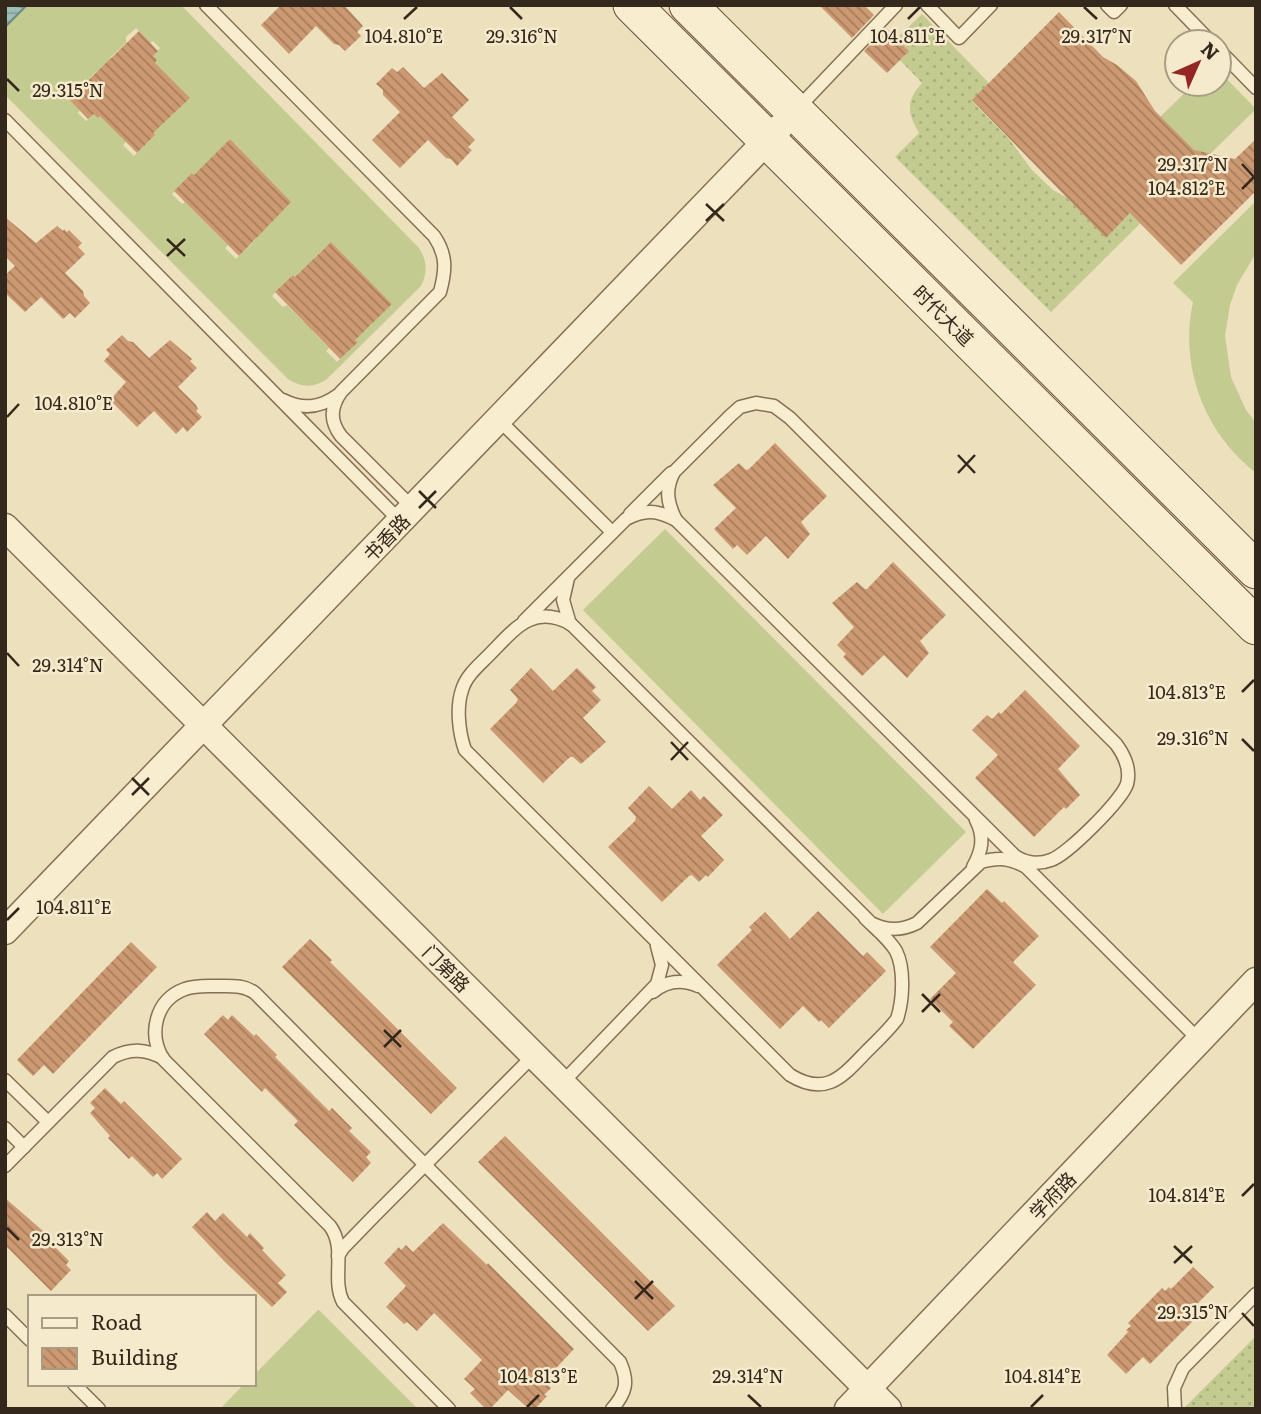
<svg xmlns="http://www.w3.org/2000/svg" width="1261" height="1414" viewBox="0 0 1261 1414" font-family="Literata,'Noto Sans SC',serif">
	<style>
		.grass { fill: url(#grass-dots) }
		.garden { fill: #c4cb91; fill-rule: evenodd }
		.water { fill: url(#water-rules); stroke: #688c83; stroke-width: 2 }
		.building { fill: url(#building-back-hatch) }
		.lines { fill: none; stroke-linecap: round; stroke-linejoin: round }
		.service-casing { stroke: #857056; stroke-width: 15 }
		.minor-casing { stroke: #857056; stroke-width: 29 }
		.secondary-casing { stroke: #67513a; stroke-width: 39 }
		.service { stroke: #f9edcf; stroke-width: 12 }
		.minor { stroke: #f9edcf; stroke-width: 26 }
		.secondary { stroke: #f9edcf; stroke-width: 37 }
		.ticks { fill: none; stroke: #34271b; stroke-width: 2.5 }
		.labels { text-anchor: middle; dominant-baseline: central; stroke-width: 5; stroke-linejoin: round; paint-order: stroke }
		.street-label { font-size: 19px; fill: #34271b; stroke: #f5eacc }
		.ticks-label { font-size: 18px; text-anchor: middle; fill: #34271b; stroke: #f5eacc; stroke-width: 5; stroke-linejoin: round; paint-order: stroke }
	</style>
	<defs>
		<pattern id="grass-dots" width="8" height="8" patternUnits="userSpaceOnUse" patternTransform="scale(1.75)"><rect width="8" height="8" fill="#c4cb91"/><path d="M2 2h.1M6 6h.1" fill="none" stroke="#a9ae7c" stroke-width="1.8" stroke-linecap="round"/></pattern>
		<pattern id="water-rules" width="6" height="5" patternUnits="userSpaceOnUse" patternTransform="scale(1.75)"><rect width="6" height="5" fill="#a0bfb6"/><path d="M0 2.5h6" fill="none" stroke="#839b93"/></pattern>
		<pattern id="building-back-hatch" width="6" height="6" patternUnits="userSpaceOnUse" patternTransform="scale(1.75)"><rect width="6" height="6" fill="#cc9972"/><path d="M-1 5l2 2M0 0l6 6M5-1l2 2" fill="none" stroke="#a67d5d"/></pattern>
	</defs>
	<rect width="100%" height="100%" fill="#ede0bd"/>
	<!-- grass -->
	<g class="grass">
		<path d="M922,14L989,83L972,101L1009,139L1032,170L1053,190L1066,197L1106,237L1194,150L1204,160L1051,312L895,157L919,133C907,113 906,100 922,83L900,60L909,51L897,38Z"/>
		<path d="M1256,1336V1409H1183Z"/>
	</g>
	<!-- garden -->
	<g class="garden">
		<path d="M23,5H181L419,248C427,261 428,272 421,286L327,379C314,388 301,388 288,379L5,95V27L25,7ZM136,28L150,43L153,41L160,48L153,56L157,61L146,72L189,98L172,115L168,111L151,131L155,135L134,156L123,145L126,142L109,107L98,118L94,114L86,121L78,113L80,110L65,95L75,86L81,87L97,71L108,81L120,69L110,58L126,43V37ZM230,139L256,166L251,233L257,238L236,259L225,248L228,245L185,202L182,204L172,194L192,173L198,179ZM331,242L392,304L353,337L357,342L337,362L326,351L329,348L312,331L319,323L303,321L287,305L283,307L272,296L293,275L298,280L318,263L314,258Z"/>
		<path d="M1219,71L1256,109L1204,160L1160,117L1194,84H1219Z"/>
		<path d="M1256,201V253L1237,285L1230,305L1225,336L1231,377L1246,410L1256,423V473C1204,433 1179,366 1193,302L1173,283Z"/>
		<path d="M665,529L966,832L883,914L583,610Z"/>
		<path d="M318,1310H319L418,1409H220L244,1384H254V1375Z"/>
	</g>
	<!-- water -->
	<path class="water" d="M5,5L25,7L5,27Z"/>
	<!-- building -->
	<g class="building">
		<path d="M281,5H344L363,26L357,32L361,36L345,51L339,45L334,44L316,26L289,54L261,25Z"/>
		<path d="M819,5H864L874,15L852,38Z"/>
		<path d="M1059,12L1103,57L1117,65L1136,81L1155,111L1194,150L1235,159L1256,139V191L1181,265L1130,213L1106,238L972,100Z"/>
		<path d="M886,28L909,51L887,73L864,51Z"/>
		<path d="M139,31L158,51L153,56L157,60L155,63L190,98L153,133L155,135L137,153L100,116L98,118L94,114L88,119L69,99Z"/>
		<path d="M403,67L424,88L442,73L469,100L452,117L475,140L468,147L472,150L457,166L451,159L446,158L428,140L400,168L372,140L400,112L383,95V90L376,84L392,68L397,72Z"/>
		<path d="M230,139L291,202L239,256L174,191L192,173L194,175Z"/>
		<path d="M5,217L36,243L57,226L63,231L64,229L67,232L69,230L82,243L78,247L85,254L65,273L83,291L84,296L90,303L75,318L70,313L63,319L41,297L25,312L5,293V275L15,266L5,256Z"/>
		<path d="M331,242L392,304L355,340L358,342L340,359L275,292L293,275L295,277Z"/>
		<path d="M122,335L128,341L133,342L149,358L170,340L192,359L190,361L197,368L178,387L196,405L198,409L196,411L202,417L187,432L183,427L176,434L154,411L137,427L110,400L126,382L104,361L110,354L106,350Z"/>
		<path d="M775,443L827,496L801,522L810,534L788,559L766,536L747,555L737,545L733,549L714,529L736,508L713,485L739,463L746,470L749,469Z"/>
		<path d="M893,562L946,615L920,641L929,653L907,678L884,655L862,676L843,657L846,654L837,645L854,627L832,603L857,582L865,589H867Z"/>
		<path d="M531,668L553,691L577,668L596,687L592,691L601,700L583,718L606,742L581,764L573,757H570L543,783L490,729L516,703L518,699L510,690Z"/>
		<path d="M1025,690L1080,746L1058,769L1080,795L1066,809L1064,807L1034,837L975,778L998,755L972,730L987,715L992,719L999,712L1001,714Z"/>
		<path d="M649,786L672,809L691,790L700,800L704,796L723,815L701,836L724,860L708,877L706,875L699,882L692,875L689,876L662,902L608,847L635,821L636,817L628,808Z"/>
		<path d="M987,889L1002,903L1004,901L1039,936L1013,962L1036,985L973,1049L949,1026L953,1022L930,999L956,973L930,947Z"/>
		<path d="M818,911L863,956L867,952L886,971L829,1028L821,1020L819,1022L803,1006L780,1029L717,965L752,930L749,927L765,912L790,939Z"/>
		<path d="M310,939L332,960L330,962L457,1088L431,1114L282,967Z"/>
		<path d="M131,942L157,967L53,1074L44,1065L33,1076L17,1060Z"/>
		<path d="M223,1015L228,1020L232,1015L254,1036L256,1034L277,1055L275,1057L329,1111L332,1108L352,1128L349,1131L371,1152L366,1157L371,1163L353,1182L294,1125L298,1121L265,1088L262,1092L204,1034Z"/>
		<path d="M105,1088L121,1104L124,1101L182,1159L162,1179L157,1173L153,1177L132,1156L129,1159L108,1138L110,1136L90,1113L95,1108L90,1103Z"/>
		<path d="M505,1136L675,1306L648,1331L478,1162Z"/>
		<path d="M5,1198L50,1237L48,1240L69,1261L66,1265L71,1270L51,1291L5,1245Z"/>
		<path d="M207,1212L215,1221L223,1213L247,1237L250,1233L264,1248L262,1250L286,1275L278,1283L287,1292L272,1307L225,1262L192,1227Z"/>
		<path d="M443,1223L487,1265L488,1263L574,1349L544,1381L551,1388L544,1395L547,1396L535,1409H529L508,1390L490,1409H486L470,1393L475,1389L464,1379L482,1360L434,1313L417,1331L407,1322L404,1324L386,1307L406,1286L384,1263L399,1247L401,1250L406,1245L413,1252Z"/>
		<path d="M1193,1267L1214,1287L1197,1304L1203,1311L1150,1364L1143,1357L1126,1374L1107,1355L1128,1332L1126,1330L1131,1326L1128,1323L1162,1288L1165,1291L1169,1287L1171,1289Z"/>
	</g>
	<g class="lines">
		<!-- service casing -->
		<g class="service-casing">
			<g id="service">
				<path d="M206,5L434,236C447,255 446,270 440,292L341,392C330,408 330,421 341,436L413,508"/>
				<path d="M927,5L959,38L991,5"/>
				<path d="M1107,5L1114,12L1121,5"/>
				<path d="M1175,5L1211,42"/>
				<path d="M1219,50L1256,88"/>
				<path d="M797,109L896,5"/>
				<path d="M5,120L400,521"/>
				<path d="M283,400C303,410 320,408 338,395"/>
				<path d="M756,403L774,406L790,418L1116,744C1125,756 1131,769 1127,784C1122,800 1067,855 1051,860C1038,865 1026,863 1015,856L676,520C667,503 665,489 674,472L730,416L740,407Z"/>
				<path d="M498,419L612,532"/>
				<path d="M630,514L671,473"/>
				<path d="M568,578L563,600L570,624"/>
				<path d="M524,621L626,519C645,509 657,510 676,520"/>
				<path d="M973,867C982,851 985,837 976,820"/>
				<path d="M865,918C875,928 889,939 896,951C905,969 903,1001 897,1019C888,1031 877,1041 866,1052C842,1077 826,1097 790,1075L465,750C459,733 456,708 462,690C466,676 478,666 488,656C514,630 532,603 571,624L871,923C887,931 901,931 917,923L981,862C999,857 1010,858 1026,867L1199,1040"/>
				<path d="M653,992C666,981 682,979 698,986"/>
				<path d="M5,1080L48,1122"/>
				<path d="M562,1083L657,984L662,965L657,946"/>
				<path d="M5,1128L24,1147"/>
				<path d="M5,1166L113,1057C131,1048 145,1049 163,1058"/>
				<path d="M338,1256L343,1248L374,1216L534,1055"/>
				<path d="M5,1315L30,1340"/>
				<path d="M74,1384L99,1409"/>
				<path d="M449,1409L343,1302C331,1279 347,1249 330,1226L163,1059C148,1034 155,1000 185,989C195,985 207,986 218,986C232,986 244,985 255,993L620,1362C629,1382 626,1393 612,1409"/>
				<path d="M1175,1409L1174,1388L1183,1368L1256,1294"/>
			</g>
		</g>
		<!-- minor casing -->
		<g class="minor-casing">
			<g id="minor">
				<path d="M5,527L888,1409"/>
				<path d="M5,931L779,128"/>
				<path d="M848,1409L1256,981"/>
			</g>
		</g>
		<!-- secondary casing -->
		<g class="secondary-casing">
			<g id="secondary">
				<path d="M632,5L1256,626"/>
				<path d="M688,5L1256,570"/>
			</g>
		</g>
		<!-- service -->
		<use href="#service" class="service"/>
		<!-- minor -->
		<use href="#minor" class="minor"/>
		<!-- secondary -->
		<use href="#secondary" class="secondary"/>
	</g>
	<!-- ticks -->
	<path class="ticks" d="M510,7L522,19M1084,7L1097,19M404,19L417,7M908,19L920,7M7,79L19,91M1242,164L1254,177M1242,189L1254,177M706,204L724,221M706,221L724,204M167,239L185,256M167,256L185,239M7,417L19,404M958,455L975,473M958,473L975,455M419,491L436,508M419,508L436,491M7,653L19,666M1242,692L1254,680M1242,739L1254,751M671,742L688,760M671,760L688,742M132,778L149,795M132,795L149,778M7,920L19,908M922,994L940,1012M922,1012L940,994M384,1030L401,1047M384,1047L401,1030M1242,1196L1254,1184M7,1228L19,1240M1174,1246L1192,1263M1174,1263L1192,1246M635,1281L653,1299M635,1299L653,1281M1242,1313L1254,1326M748,1395L761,1407M527,1407L539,1395M1031,1407L1043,1395"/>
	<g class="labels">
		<!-- street labels -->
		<g class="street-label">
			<text transform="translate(944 315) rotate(45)">时代大道</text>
			<text transform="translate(386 537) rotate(-46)">书香路</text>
			<text transform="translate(447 968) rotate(45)">门第路</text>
			<text transform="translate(1052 1195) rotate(-46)">学府路</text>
		</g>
	</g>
	<g class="ticks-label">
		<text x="404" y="43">104.810°E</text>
		<text x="522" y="43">29.316°N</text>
		<text x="908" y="43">104.811°E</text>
		<text x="1097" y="43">29.317°N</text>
		<text x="68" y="97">29.315°N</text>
		<text x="1193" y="171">29.317°N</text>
		<text x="1187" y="195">104.812°E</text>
		<text x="74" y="410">104.810°E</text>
		<text x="68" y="672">29.314°N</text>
		<text x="1187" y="699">104.813°E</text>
		<text x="1193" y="745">29.316°N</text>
		<text x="74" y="914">104.811°E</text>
		<text x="1187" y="1202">104.814°E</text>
		<text x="68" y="1246">29.313°N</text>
		<text x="1193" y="1319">29.315°N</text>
		<text x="539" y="1383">104.813°E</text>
		<text x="1043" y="1383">104.814°E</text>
		<text x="748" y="1383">29.314°N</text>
	</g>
	<!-- border -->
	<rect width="1261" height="1414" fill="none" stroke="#34271b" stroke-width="14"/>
	<!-- legend -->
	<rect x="28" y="1295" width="228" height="91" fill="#f5eacc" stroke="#a89c85" stroke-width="2"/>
	<rect x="42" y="1318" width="35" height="10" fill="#f9edcf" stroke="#a89c85" stroke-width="2"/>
	<text x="91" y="1330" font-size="21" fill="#34271b">Road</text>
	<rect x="42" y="1348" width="35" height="21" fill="url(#building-back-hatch)" stroke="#a89c85" stroke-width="2"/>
	<text x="91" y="1365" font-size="21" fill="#34271b">Building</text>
	<!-- north arrow -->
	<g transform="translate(1198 63) rotate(45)"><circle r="33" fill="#f5eacc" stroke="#a89c85" stroke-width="2"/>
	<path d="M0-5L12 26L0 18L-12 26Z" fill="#942726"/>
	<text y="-10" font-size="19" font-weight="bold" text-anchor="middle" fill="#34271b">N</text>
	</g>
</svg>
